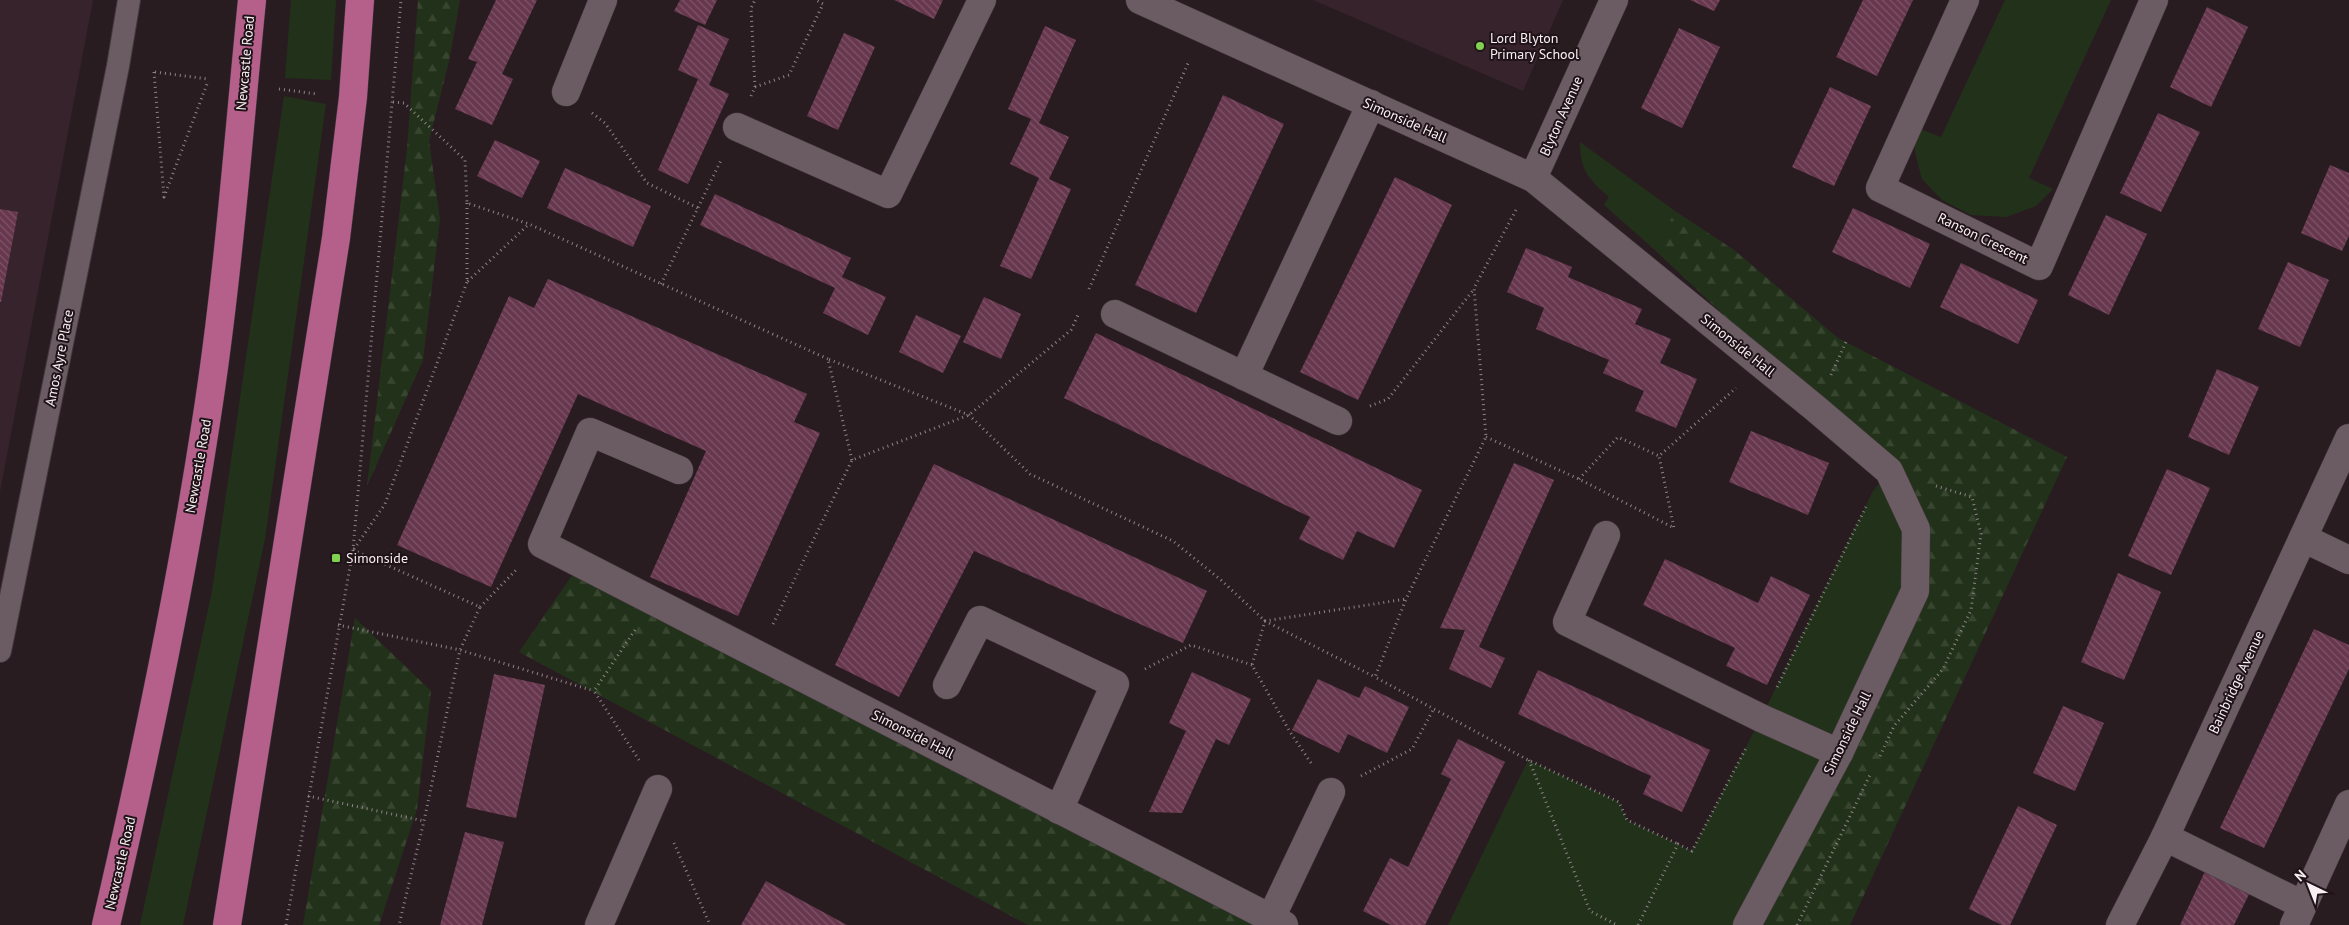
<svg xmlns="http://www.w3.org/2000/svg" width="2349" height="925" viewBox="0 0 2349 925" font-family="'PT Sans',sans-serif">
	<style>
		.built { fill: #36232c }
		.green { fill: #22321a }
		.forest { fill: url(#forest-firs) }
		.building { fill: url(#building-back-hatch) }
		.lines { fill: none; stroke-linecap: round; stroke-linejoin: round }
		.lane-casing { stroke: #44393e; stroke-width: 24 }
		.street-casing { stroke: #44393e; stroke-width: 29 }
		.primary-casing { stroke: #44393e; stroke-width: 29 }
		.path { stroke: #8e8387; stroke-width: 3; stroke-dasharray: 1 4; stroke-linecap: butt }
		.lane { stroke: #6b5b62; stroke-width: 22 }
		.street { stroke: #6b5b62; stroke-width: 28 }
		.primary { stroke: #b55f8b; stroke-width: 28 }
		.poi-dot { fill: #80d051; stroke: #1f1318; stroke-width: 2 }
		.labels { text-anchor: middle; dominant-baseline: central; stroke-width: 4; stroke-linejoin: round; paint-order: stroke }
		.poi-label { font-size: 14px; fill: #f8eff3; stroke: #1f1318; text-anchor: start }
		.street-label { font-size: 14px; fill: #f8eff3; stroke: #1f1318 }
	</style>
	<defs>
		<pattern id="forest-firs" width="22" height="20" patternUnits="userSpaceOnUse" patternTransform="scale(1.25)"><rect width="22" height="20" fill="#22321a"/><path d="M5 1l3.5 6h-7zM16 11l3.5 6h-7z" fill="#384630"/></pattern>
		<pattern id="building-back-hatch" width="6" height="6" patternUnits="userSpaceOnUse" patternTransform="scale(1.25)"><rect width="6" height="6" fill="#67374e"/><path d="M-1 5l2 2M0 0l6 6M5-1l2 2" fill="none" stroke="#7e5468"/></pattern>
	</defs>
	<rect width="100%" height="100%" fill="#291c21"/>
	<!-- built -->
	<g class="built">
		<path d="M0,0H93L0,492Z"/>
		<path d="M1313,0H1563L1523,91Z"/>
	</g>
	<!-- green -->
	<g class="green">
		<path d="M291,0H336L331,80L285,78Z"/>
		<path d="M2005,0H2111L2029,178L2053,189L2036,206L2006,217L1971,215L1942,200L1922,179L1915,152V127L1941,137Z"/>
		<path d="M284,96L326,104L265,539L183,925H140L212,591Z"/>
		<path d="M1580,142L1675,211L1655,250L1604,205L1609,197C1589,179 1580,171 1580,142Z"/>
		<path d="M1889,471L1916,529L1915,591L1747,925H1448L1528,760L1619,802L1627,820L1692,851L1761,718L1873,491Z"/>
	</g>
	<!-- forest -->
	<g class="forest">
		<path d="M418,0H460L449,61L429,141L440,219L423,360L367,486L407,149Z"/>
		<path d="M1675,211L1734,250L1838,338L2067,457L1850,925H1747L1915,591L1916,529L1889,471L1655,250Z"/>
		<path d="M580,564L1284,925H1028L519,652Z"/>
		<path d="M355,618L431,691L417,809L379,925H303Z"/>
	</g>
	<!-- building -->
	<g class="building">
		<path d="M496,0H537L502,74L513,79L492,125L455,109L477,62L468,59Z"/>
		<path d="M680,0H717L705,25L674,11Z"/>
		<path d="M894,0H943L934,19Z"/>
		<path d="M1690,0H1720L1714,11Z"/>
		<path d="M1863,0H1913L1877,76L1836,57Z"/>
		<path d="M2207,7L2248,27L2211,107L2170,87Z"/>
		<path d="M698,25L729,39L709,85L729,94L688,184L658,170L698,79L678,70Z"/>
		<path d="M1045,26L1076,40L1039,123L1069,137L1049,179L1071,189L1031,279L1000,266L1039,178L1010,164L1031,119L1008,109Z"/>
		<path d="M1679,28L1720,47L1682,128L1641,108Z"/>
		<path d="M844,33L875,47L838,130L807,116Z"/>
		<path d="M1830,87L1871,106L1834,186L1792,167Z"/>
		<path d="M1223,95L1284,124L1196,313L1135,285Z"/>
		<path d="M2158,113L2200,132L2161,212L2120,193Z"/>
		<path d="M495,140L540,161L522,198L477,176Z"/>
		<path d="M2330,165L2349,173V236L2342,251L2301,233Z"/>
		<path d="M565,168L651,206L633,247L547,208Z"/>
		<path d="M1395,177L1452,205L1358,400L1300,372Z"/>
		<path d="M715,194L851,258L842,277L886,297L868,335L823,313L835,288L700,225Z"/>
		<path d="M1853,208L1930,244L1910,288L1832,252Z"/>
		<path d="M0,209L18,212L1,302H0Z"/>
		<path d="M2106,215L2147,234L2109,315L2068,295Z"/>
		<path d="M1526,248L1572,267L1568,277L1642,309L1635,324L1671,339L1660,363L1697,379L1676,428L1635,411L1644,391L1603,373L1609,360L1536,329L1544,308L1507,292Z"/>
		<path d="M2288,262L2329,280L2300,347L2258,329Z"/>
		<path d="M1961,263L2038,300L2018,344L1940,307Z"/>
		<path d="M548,279L807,394L794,422L820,433L738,616L650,577L706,451L578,394L491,587L397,545L509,296L534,308Z"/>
		<path d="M984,297L1021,314L1001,359L963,342Z"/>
		<path d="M916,315L961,336L943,373L899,352Z"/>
		<path d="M1096,333L1422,490L1394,548L1357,531L1343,560L1299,539L1310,517L1064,398Z"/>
		<path d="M2217,369L2259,387L2229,455L2188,437Z"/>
		<path d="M1751,431L1829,463L1808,515L1729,482Z"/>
		<path d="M1514,463L1554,480L1479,647L1505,658L1491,688L1449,669L1465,630L1440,628Z"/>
		<path d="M934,464L1207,591L1183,643L974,551L899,697L835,665Z"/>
		<path d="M2167,469L2210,488L2171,575L2128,556Z"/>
		<path d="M1665,559L1758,603L1771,576L1810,595L1767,685L1726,666L1735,648L1643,605Z"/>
		<path d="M2118,573L2161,592L2124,680L2081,662Z"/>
		<path d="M2314,629L2349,645V669L2264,848L2220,828Z"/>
		<path d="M1538,670L1710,750L1682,812L1643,794L1651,776L1518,714Z"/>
		<path d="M1192,672L1251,699L1229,745L1216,739L1182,813L1149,812L1186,731L1169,723Z"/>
		<path d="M494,674L545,685L516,818L466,807Z"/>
		<path d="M1318,679L1359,698L1365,686L1409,707L1387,753L1348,734L1339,753L1292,730Z"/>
		<path d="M2063,706L2104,723L2075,791L2033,773Z"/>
		<path d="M1458,739L1505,762L1425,925H1391L1363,911L1390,858L1408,867L1451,779L1441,774Z"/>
		<path d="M2018,806L2057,825L2010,925H2002L1969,909Z"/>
		<path d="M465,832L504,842L482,925H440Z"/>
		<path d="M2207,867L2252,888L2234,925H2180Z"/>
		<path d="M766,881L847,925H741Z"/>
	</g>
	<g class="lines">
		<!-- lane casing -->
		<g class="lane-casing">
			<path id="lane" d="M0,651L118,66L129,0"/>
		</g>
		<!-- street casing -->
		<g class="street-casing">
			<g id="street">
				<path d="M1140,0L1533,178L1815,408L1889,471L1916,529L1915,591L1839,753L1747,925"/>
				<path d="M1965,0L1880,188L2039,266L2154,0"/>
				<path d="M566,92L603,0"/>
				<path d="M737,127L888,194L982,0"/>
				<path d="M1533,178L1614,0"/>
				<path d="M1115,314L1338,421"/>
				<path d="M1244,376L1371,104"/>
				<path d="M679,470L590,432L542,544C790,670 1037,798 1284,925"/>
				<path d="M1606,535L1567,622L1761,718L1839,753"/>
				<path d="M2303,538L2349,560"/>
				<path d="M947,685L980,620L1115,684L1059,810"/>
				<path d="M2165,837L2303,905"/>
				<path d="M1271,918L1331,792"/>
				<path d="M599,925L658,789"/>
				<path d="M2120,925L2165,837L2349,438"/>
				<path d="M2294,925L2349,804"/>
			</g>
		</g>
		<!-- primary casing -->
		<g class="primary-casing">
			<g id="primary">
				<path d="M106,925C145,758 180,591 206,422C228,282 238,140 252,0"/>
				<path d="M227,925L336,238L353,97L360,0"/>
			</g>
		</g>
		<!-- path -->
		<g class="path">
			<path d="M154,72L164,197L207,84"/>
			<path d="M155,72L208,79"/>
			<path d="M755,87L789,75L823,4L816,0"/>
			<path d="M279,89L317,94"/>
			<path d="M751,96L755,87L751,8L755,0"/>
			<path d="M393,102L404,103L465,160L467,203L529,224L828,359"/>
			<path d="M592,113L605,123L647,183L698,208"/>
			<path d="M467,203V282L529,224"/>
			<path d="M1516,210L1474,288L1486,437L1406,599L1375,677L1528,760L1619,802L1627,820L1678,844"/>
			<path d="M661,284L722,158"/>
			<path d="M1089,289L1189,61"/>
			<path d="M1831,375L1846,342"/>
			<path d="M1370,406L1388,399L1474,289"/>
			<path d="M1486,437L1579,479L1674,528L1659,456"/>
			<path d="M852,460L828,359L969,415L1030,474L1173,541L1221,580L1265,621L1406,599"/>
			<path d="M1579,479L1618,437L1659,456L1736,388"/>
			<path d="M354,549L385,504L467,282"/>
			<path d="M353,550L480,607L460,650L424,821L399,925"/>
			<path d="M480,607L518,568"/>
			<path d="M773,624L852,460L969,415L1071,330L1079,313"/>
			<path d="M338,625L460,650L594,691"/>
			<path d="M635,630L594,691L639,760"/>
			<path d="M1145,669L1191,645L1252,665"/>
			<path d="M1777,687L1866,507"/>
			<path d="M1880,756L1894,726L1943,669L1971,610L1981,534L1972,497L1936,486"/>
			<path d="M1529,760L1590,911L1617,925"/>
			<path d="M1311,763L1290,732L1252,665L1265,621L1375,677"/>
			<path d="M1361,776L1412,749L1433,710"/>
			<path d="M308,796L424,821"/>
			<path d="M674,843L710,925"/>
			<path d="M286,925L353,550L401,0"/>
			<path d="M1638,925L1678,844L1692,851L1746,748"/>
			<path d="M1797,925L1871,773"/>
		</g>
		<!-- lane -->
		<use href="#lane" class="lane"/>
		<!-- street -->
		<use href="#street" class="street"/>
		<!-- primary -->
		<use href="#primary" class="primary"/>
	</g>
	<!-- markers -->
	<g class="poi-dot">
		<circle cx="1480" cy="46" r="5"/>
		<rect x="331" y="553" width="10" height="10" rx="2.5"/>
	</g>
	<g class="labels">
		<!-- poi labels -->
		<g class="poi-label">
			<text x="1490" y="38">Lord Blyton<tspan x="1490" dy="16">Primary School</tspan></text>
			<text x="346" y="558">Simonside</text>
		</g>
		<!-- street labels -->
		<g class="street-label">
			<text transform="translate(245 63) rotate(-85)">Newcastle Road</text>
			<text transform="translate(1561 116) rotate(-66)">Blyton Avenue</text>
			<text transform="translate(1405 120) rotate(24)">Simonside Hall</text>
			<text transform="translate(1983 238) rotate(26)">Ranson Crescent</text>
			<text transform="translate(1738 345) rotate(39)">Simonside Hall</text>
			<text transform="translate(59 358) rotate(-79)">Amos Ayre Place</text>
			<text transform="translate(198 466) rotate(-80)">Newcastle Road</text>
			<text transform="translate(2236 682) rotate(-65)">Bainbridge Avenue</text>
			<text transform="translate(1847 733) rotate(-64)">Simonside Hall</text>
			<text transform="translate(913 734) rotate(27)">Simonside Hall</text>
			<text transform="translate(120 863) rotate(-77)">Newcastle Road</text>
		</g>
	</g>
	<!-- north arrow -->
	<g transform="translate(2309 885) rotate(317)" stroke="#1f1318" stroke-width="4" paint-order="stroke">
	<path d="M0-4L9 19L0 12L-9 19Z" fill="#f8eff3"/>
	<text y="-8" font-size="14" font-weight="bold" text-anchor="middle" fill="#f8eff3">N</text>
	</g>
</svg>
